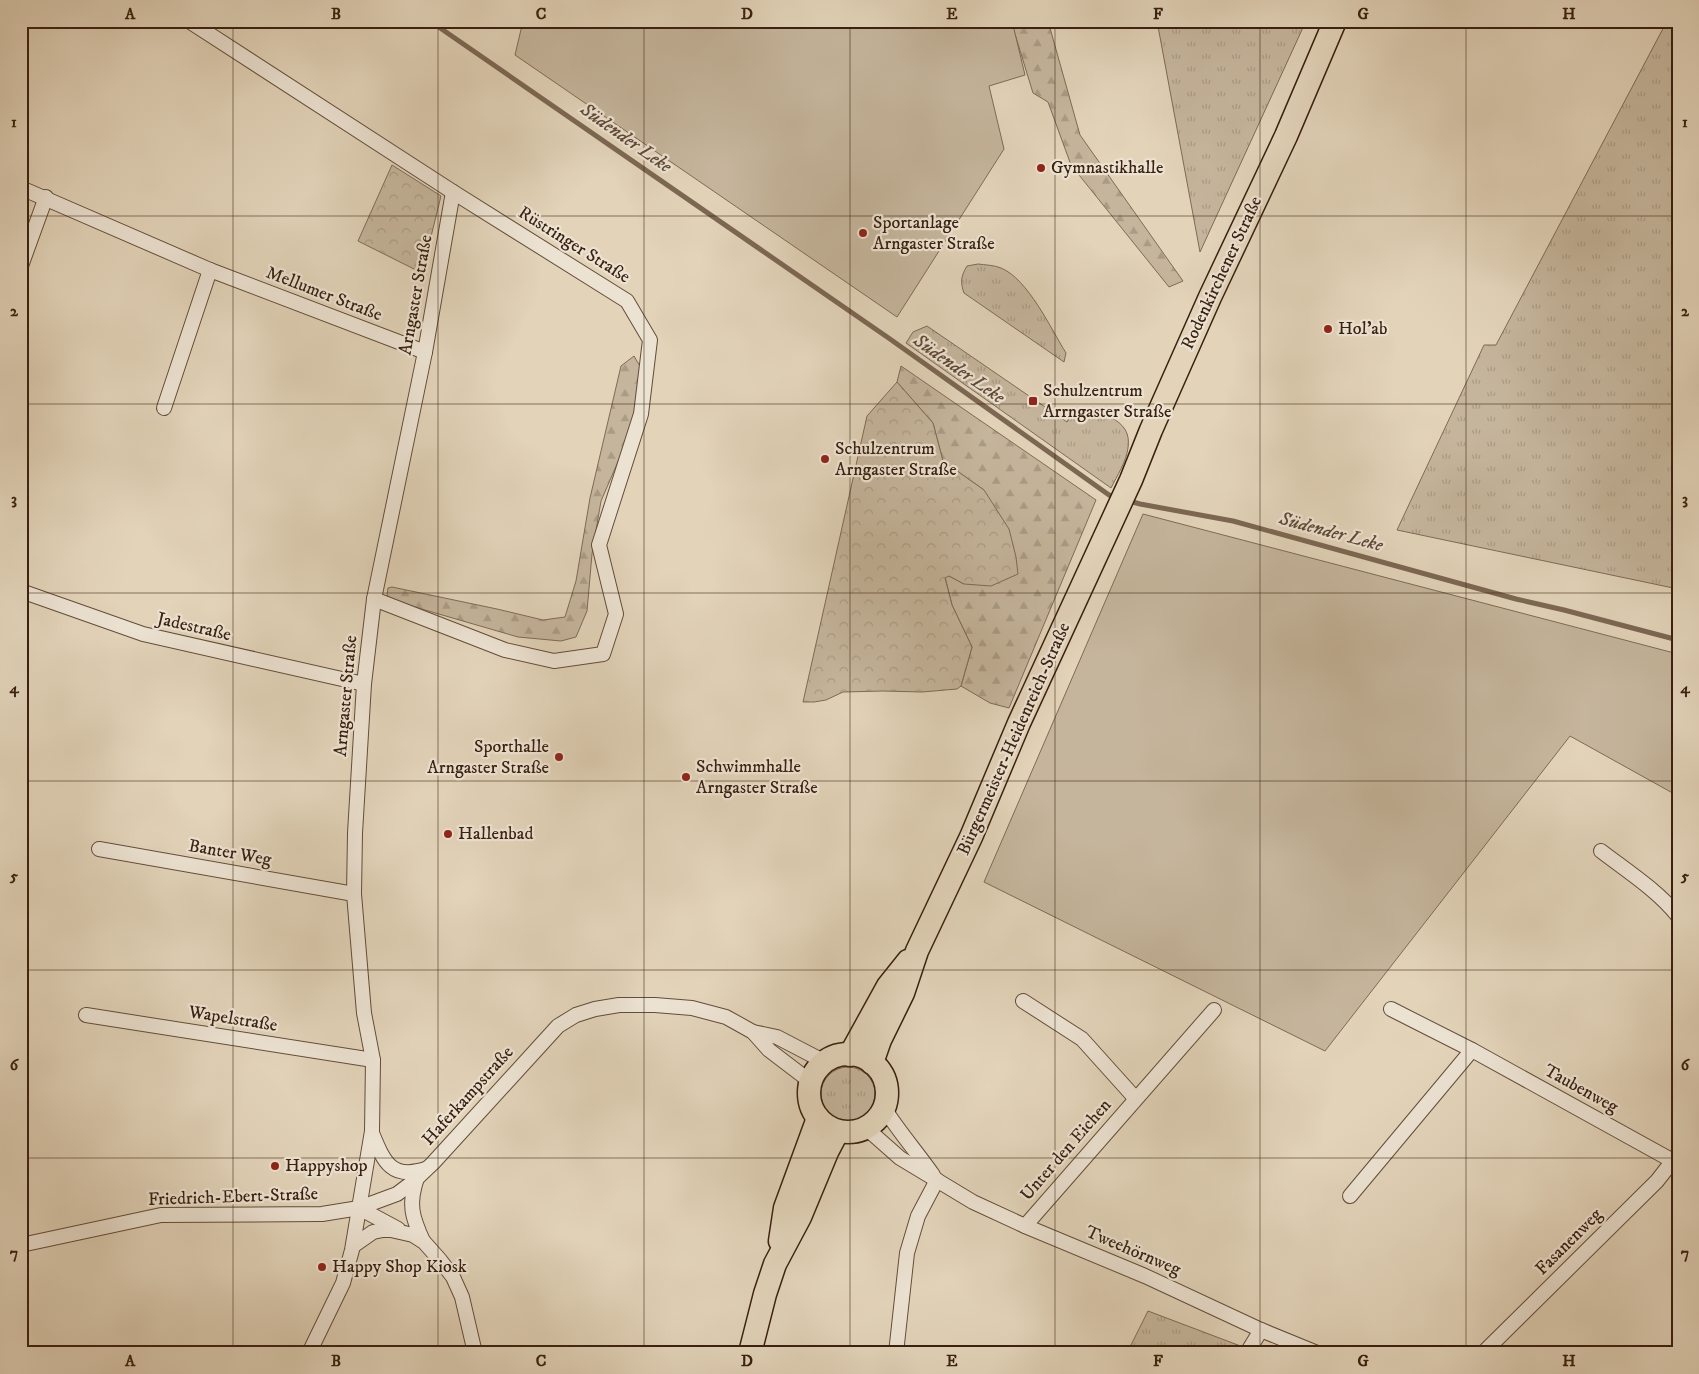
<svg xmlns="http://www.w3.org/2000/svg" width="1699" height="1374" viewBox="0 0 1699 1374" font-family="'IM FELL DW Pica',serif">
	<style>
		.grass { fill: url(#grass-tufts); stroke: #7f6a56 }
		.forest { fill: url(#forest-firs); stroke: #7f6a56 }
		.park { fill: url(#park-crowns); stroke: #7f6a56 }
		.garden { fill: #c5b59c; stroke: #7f6a56 }
		.lines { fill: none; stroke-linecap: round; stroke-linejoin: round }
		.stream { stroke: #7c6753; stroke-width: 5 }
		.minor-casing { stroke: #634d3a; stroke-width: 16 }
		.primary-casing { stroke: #392010; stroke-width: 25 }
		.minor { stroke: #ece2d2; stroke-width: 14 }
		.primary { stroke: #e2d3b9; stroke-width: 22 }
		.grid { fill: none; stroke: #392010; stroke-width: 1; stroke-opacity: 0.55 }
		.poi-dot { fill: #8f2418; stroke: #ece2d2; stroke-width: 2 }
		.labels { text-anchor: middle; dominant-baseline: central; stroke-width: 4.5; stroke-linejoin: round; paint-order: stroke }
		.poi-label { font-size: 18px; fill: #392010; stroke: #ece2d2; text-anchor: start }
		.street-label { font-size: 18px; fill: #392010; stroke: #ece2d2 }
		.water-label { font-size: 19px; font-style: italic; fill: #604937; stroke: #ece2d2 }
		.neatline { fill: none; stroke: #392010; stroke-width: 2 }
		.grid-label { font-size: 16px; text-anchor: middle; font-weight: bold; fill: #392010 }
	</style>
	<defs>
		<pattern id="grass-tufts" width="24" height="20" patternUnits="userSpaceOnUse" patternTransform="scale(1.25)"><rect width="24" height="20" fill="#c5b59c"/><path d="M3 7l-1-3M5 7V3M7 7l1-3M15 17l-1-3M17 17v-4M19 17l1-3" fill="none" stroke="#aa9b85"/></pattern>
		<pattern id="forest-firs" width="22" height="20" patternUnits="userSpaceOnUse" patternTransform="scale(1.25)"><rect width="22" height="20" fill="#c5b59c"/><path d="M5 1l3.5 6h-7zM16 11l3.5 6h-7z" fill="#aa9b85"/></pattern>
		<pattern id="park-crowns" width="20" height="18" patternUnits="userSpaceOnUse" patternTransform="scale(1.25)"><rect width="20" height="18" fill="#c5b59c"/><path d="M2 6a3 3 0 1 1 6 0M12 15a3 3 0 1 1 6 0" fill="none" stroke="#aa9b85"/></pattern>
	</defs>
	<rect width="100%" height="100%" fill="#e2d3b9"/>
	<filter id="stains"><feTurbulence type="fractalNoise" baseFrequency=".004" numOctaves="4"/><feColorMatrix values="0 0 0 0 .2 0 0 0 0 .09 0 0 0 0 .02 0 0 0 .5 -.17"/></filter>
	<radialGradient id="worn" r=".72"><stop offset=".6" stop-color="#630" stop-opacity="0"/><stop offset="1" stop-color="#630" stop-opacity=".3"/></radialGradient>
	<!-- grass -->
	<g class="grass">
		<path d="M1157,21H1306L1200,252Z"/>
		<path d="M1667,21H1678V589L1397,530L1484,345H1496Z"/>
		<path d="M978,264C985,265 994,265 1001,268C1028,279 1051,329 1066,353L1064,362L964,293C960,282 961,276 967,266Z"/>
		<path d="M927,326L1067,422L1074,409C1097,412 1133,417 1128,448C1126,462 1117,476 1111,488L906,343L913,332Z"/>
		<circle cx="848" cy="1094" r="27"/>
		<path d="M1148,1311L1259,1353H1212L1209,1346L1192,1353H1127Z"/>
	</g>
	<!-- forest -->
	<g class="forest">
		<path d="M1011,21H1048L1080,135L1183,281L1169,287L1071,165L1048,102L1033,93Z"/>
		<path d="M634,356L641,368L636,412L623,450L601,501L592,554L587,611L576,637L561,641L518,637L394,601L387,595L388,588L392,587L497,609L543,620L565,617L576,581L590,498L621,366Z"/>
		<path d="M901,366L1096,500L1009,708L990,703L961,686L972,647L952,605L945,577L949,576L964,584L984,490L943,461L933,423L897,382Z"/>
	</g>
	<!-- park -->
	<g class="park">
		<path d="M392,165L441,196L422,273L358,241Z"/>
		<path d="M897,382L933,423L943,461L984,490L1009,529L1016,557L1018,574L991,586L964,584L949,576L945,578L952,605L972,647L961,686L957,689L922,692L883,691L843,692L826,700L814,702H803L867,416Z"/>
	</g>
	<!-- garden -->
	<g class="garden">
		<path d="M523,21H1012L1025,75L989,86L1004,149L897,317L515,55Z"/>
		<path d="M1143,514L1678,654V796L1570,736L1325,1051L984,882Z"/>
	</g>
	<g class="lines">
		<!-- stream -->
		<g class="stream">
			<path d="M430,21L890,339L1109,495L1118,497"/>
			<path d="M1129,501L1140,504L1233,521L1516,599L1564,610L1678,640"/>
		</g>
		<!-- minor casing -->
		<g class="minor-casing">
			<g id="minor">
				<path d="M189,21L453,192L627,301L650,340L641,414L599,545L616,614L603,654L554,661L505,650L374,599"/>
				<path d="M21,188L210,270L425,352"/>
				<path d="M21,266L46,197"/>
				<path d="M164,408L210,270"/>
				<path d="M21,591L143,634L364,684"/>
				<path d="M99,849L354,894"/>
				<path d="M1601,851C1627,871 1657,890 1678,916"/>
				<path d="M1023,1001L1082,1039L1135,1098"/>
				<path d="M1391,1009L1472,1050L1673,1161"/>
				<path d="M86,1015L373,1060"/>
				<path d="M753,1032L769,1050L811,1082"/>
				<path d="M884,1108C899,1132 917,1152 933,1175"/>
				<path d="M866,1128L900,1158L973,1202L1025,1226L1145,1276L1261,1330L1317,1353"/>
				<path d="M372,1133C384,1162 391,1180 426,1169"/>
				<path d="M417,1178C408,1204 412,1217 423,1241"/>
				<path d="M1350,1196L1472,1050"/>
				<path d="M359,1208L398,1229"/>
				<path d="M1025,1226L1214,1010"/>
				<path d="M21,1245L161,1215L322,1214L359,1208L397,1194L413,1182L433,1163L558,1026L576,1015L595,1009L619,1005H655L692,1008L726,1017L753,1032L777,1037L825,1062"/>
				<path d="M353,1246L373,1232L383,1230H391L413,1235L424,1242L440,1260L453,1277L462,1297L475,1353"/>
				<path d="M309,1353L343,1283L352,1250L372,1131L373,1060L364,1013L354,894L355,833L364,684L374,599L425,352L453,192"/>
				<path d="M896,1353L907,1253L918,1216L937,1180"/>
				<path d="M1247,1353L1261,1330"/>
				<path d="M1483,1353L1657,1181L1678,1154"/>
			</g>
		</g>
		<!-- primary casing -->
		<g class="primary-casing">
			<g id="primary">
				<circle cx="848" cy="1093" r="39"/>
				<path d="M850,1055L888,986L908,961"/>
				<path d="M872,1063L880,1040L903,993L917,951L971,837L1019,723L1131,480L1151,430L1210,297L1286,136L1335,21"/>
				<path d="M780,1241L785,1208L818,1118"/>
				<path d="M750,1353L765,1294L775,1264L800,1217L827,1152L838,1131"/>
			</g>
		</g>
		<!-- minor -->
		<use href="#minor" class="minor"/>
		<!-- primary -->
		<use href="#primary" class="primary"/>
	</g>
	<!-- grid -->
	<path class="grid" d="M233,21V1353M438,21V1353M644,21V1353M850,21V1353M1055,21V1353M1260,21V1353M1466,21V1353M21,216H1678M21,404H1678M21,593H1678M21,781H1678M21,970H1678M21,1158H1678"/>
	<!-- markers -->
	<g class="poi-dot">
		<circle cx="1041" cy="168" r="5"/>
		<circle cx="863" cy="233" r="5"/>
		<circle cx="1328" cy="329" r="5"/>
		<rect x="1028" y="396" width="10" height="10" rx="2.5"/>
		<circle cx="825" cy="459" r="5"/>
		<circle cx="559" cy="757" r="5"/>
		<circle cx="686" cy="777" r="5"/>
		<circle cx="448" cy="834" r="5"/>
		<circle cx="275" cy="1166" r="5"/>
		<circle cx="322" cy="1267" r="5"/>
	</g>
	<g class="labels">
		<!-- poi labels -->
		<g class="poi-label">
			<text x="1051" y="168">Gymnastikhalle</text>
			<text x="873" y="223">Sportanlage<tspan x="873" dy="21">Arngaster Straße</tspan></text>
			<text x="1338" y="329">Hol'ab</text>
			<text x="1043" y="391">Schulzentrum<tspan x="1043" dy="21">Arrngaster Straße</tspan></text>
			<text x="835" y="449">Schulzentrum<tspan x="835" dy="21">Arngaster Straße</tspan></text>
			<text x="549" y="747" text-anchor="end">Sporthalle<tspan x="549" dy="21">Arngaster Straße</tspan></text>
			<text x="696" y="767">Schwimmhalle<tspan x="696" dy="21">Arngaster Straße</tspan></text>
			<text x="458" y="834">Hallenbad</text>
			<text x="285" y="1166">Happyshop</text>
			<text x="332" y="1267">Happy Shop Kiosk</text>
		</g>
		<!-- street labels -->
		<g class="street-label">
			<text transform="translate(574 245) rotate(32)">Rüstringer Straße</text>
			<text transform="translate(1222 273) rotate(-65)">Rodenkirchener Straße</text>
			<text transform="translate(324 294) rotate(21)">Mellumer Straße</text>
			<text transform="translate(416 295) rotate(-80)">Arngaster Straße</text>
			<text transform="translate(194 627) rotate(13)">Jadestraße</text>
			<text transform="translate(346 696) rotate(-85)">Arngaster Straße</text>
			<text transform="translate(1014 739) rotate(-66)">Bürgermeister-Heidenreich-Straße</text>
			<text transform="translate(230 853) rotate(10)">Banter Weg</text>
			<text transform="translate(233 1019) rotate(9)">Wapelstraße</text>
			<text transform="translate(1581 1089) rotate(29)">Taubenweg</text>
			<text transform="translate(468 1096) rotate(-48)">Haferkampstraße</text>
			<text transform="translate(1066 1150) rotate(-49)">Unter den Eichen</text>
			<text transform="translate(233 1197) rotate(-2)">Friedrich-Ebert-Straße</text>
			<text transform="translate(1569 1242) rotate(-45)">Fasanenweg</text>
			<text transform="translate(1133 1251) rotate(23)">Tweehörnweg</text>
		</g>
		<!-- water labels -->
		<g class="water-label">
			<text transform="translate(626 138) rotate(35)">Südender Leke</text>
			<text transform="translate(959 369) rotate(35)">Südender Leke</text>
			<text transform="translate(1331 532) rotate(15)">Südender Leke</text>
		</g>
	</g>
	<!-- margin -->
	<rect width="1699" height="1374" fill="none" stroke="#e2d3b9" stroke-width="55"/>
	<rect x="28" y="28" width="1644" height="1318" class="neatline"/>
	<g class="grid-label">
		<text x="130" y="19">A</text>
		<text x="336" y="19">B</text>
		<text x="541" y="19">C</text>
		<text x="747" y="19">D</text>
		<text x="952" y="19">E</text>
		<text x="1158" y="19">F</text>
		<text x="1363" y="19">G</text>
		<text x="1569" y="19">H</text>
		<text x="14" y="127">1</text>
		<text x="1685" y="127">1</text>
		<text x="14" y="316">2</text>
		<text x="1685" y="316">2</text>
		<text x="14" y="504">3</text>
		<text x="1685" y="504">3</text>
		<text x="14" y="693">4</text>
		<text x="1685" y="693">4</text>
		<text x="14" y="881">5</text>
		<text x="1685" y="881">5</text>
		<text x="14" y="1070">6</text>
		<text x="1685" y="1070">6</text>
		<text x="14" y="1258">7</text>
		<text x="1685" y="1258">7</text>
		<text x="130" y="1366">A</text>
		<text x="336" y="1366">B</text>
		<text x="541" y="1366">C</text>
		<text x="747" y="1366">D</text>
		<text x="952" y="1366">E</text>
		<text x="1158" y="1366">F</text>
		<text x="1363" y="1366">G</text>
		<text x="1569" y="1366">H</text>
	</g>
	<rect width="100%" height="100%" filter="url(#stains)"/>
	<rect width="100%" height="100%" fill="url(#worn)"/>
</svg>
